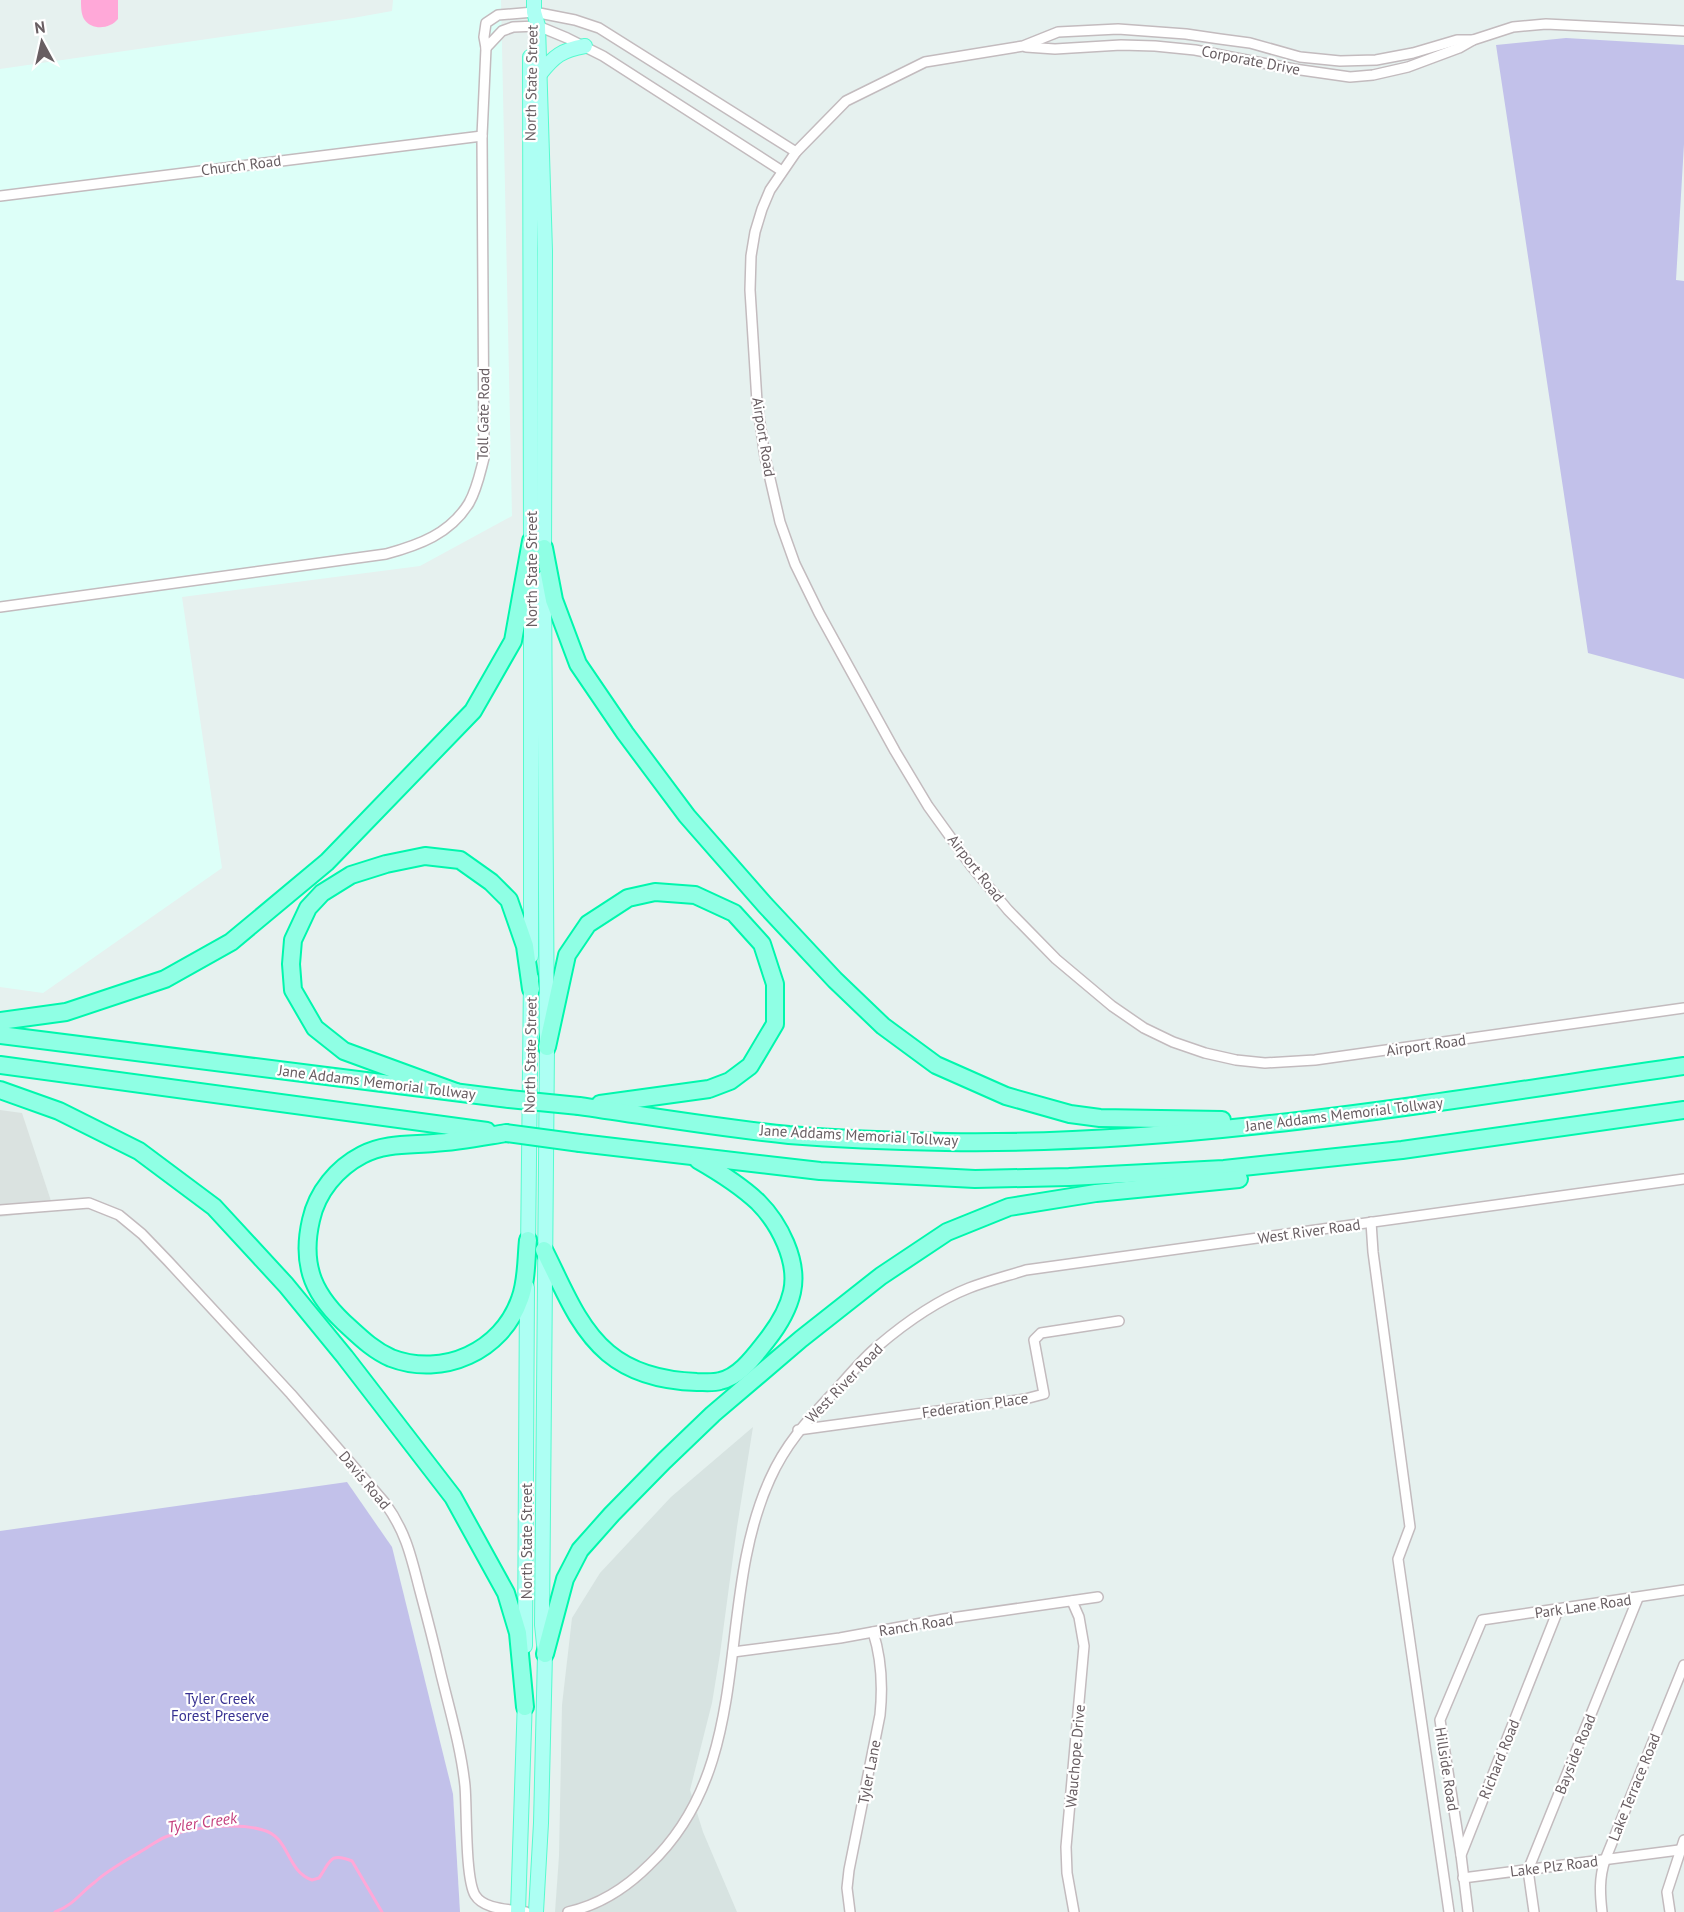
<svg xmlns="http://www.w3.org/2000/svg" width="1684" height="1912" viewBox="0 0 1684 1912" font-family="'PT Sans',sans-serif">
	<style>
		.commercial { fill: #ddfff8 }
		.industrial { fill: #dae2e0 }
		.education { fill: #d7e3e1 }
		.green { fill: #c2c1ea }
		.water { fill: #ffa8d8 }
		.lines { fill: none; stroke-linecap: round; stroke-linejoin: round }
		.stream { stroke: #ffa8d8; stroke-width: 3 }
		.street-casing { stroke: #c3bbbe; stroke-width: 12 }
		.primary-casing { stroke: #55fbcf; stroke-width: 16 }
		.highway-casing { stroke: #00f7ad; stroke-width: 20 }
		.street { stroke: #fff; stroke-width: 9 }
		.primary { stroke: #adfff3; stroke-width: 14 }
		.highway { stroke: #8fffe4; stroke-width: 16 }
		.highway-bridge-casing { stroke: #00f7ad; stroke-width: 20; stroke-linecap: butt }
		.highway-bridge { stroke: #8fffe4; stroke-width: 16 }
		.labels { text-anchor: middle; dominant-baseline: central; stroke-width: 4.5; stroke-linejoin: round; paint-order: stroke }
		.street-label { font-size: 15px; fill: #685e62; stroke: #fff }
		.park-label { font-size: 15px; fill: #383292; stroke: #fff }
		.water-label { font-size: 16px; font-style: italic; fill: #c43f7d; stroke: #fff }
	</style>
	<rect width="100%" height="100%" fill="#e6f1ef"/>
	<!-- commercial -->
	<path class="commercial" d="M393,0H501L512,516L420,566L182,597L222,868L43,993L0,987V69L353,18L392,11Z"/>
	<!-- industrial -->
	<path class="industrial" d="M0,1110L22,1113L54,1210L0,1217Z"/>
	<!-- education -->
	<path class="education" d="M753,1427L737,1527L720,1654L712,1703L690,1790L703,1832L737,1912H555L559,1856L562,1705L572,1618L600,1573L671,1497Z"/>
	<!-- green -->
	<g class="green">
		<path d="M1566,38L1684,45V144L1676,280L1684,281V679L1588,653L1496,45Z"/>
		<path d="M347,1482L392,1547L453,1794L460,1912H0V1531Z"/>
	</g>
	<!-- water -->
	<path class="water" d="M81,0H118V19C110,29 92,31 84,19C81,14 81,6 81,0Z"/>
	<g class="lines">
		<!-- stream -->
		<path class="stream" d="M55,1912C75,1904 79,1894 95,1882C110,1868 131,1858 148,1847C155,1843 161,1838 168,1836C195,1827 236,1822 263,1830C290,1837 286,1871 312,1880L319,1878C330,1863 329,1851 352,1861L382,1912"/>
		<!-- street casing -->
		<g class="street-casing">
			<g id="street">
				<path d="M1473,40H1457L1413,53L1376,60L1340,61L1300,57L1250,43L1220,39L1186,34L1118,29L1058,32L1023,46L925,62L846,101L796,152L770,190L762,209L755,232L751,256L750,290L757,402L765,457L780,522L795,564L819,613L895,751L928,806L972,867L1008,910L1056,959L1112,1006L1144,1028L1173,1042L1205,1053L1236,1060L1265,1063L1315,1060L1684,1008"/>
				<path d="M1026,47L1055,49L1121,45L1155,46L1195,50L1294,69L1350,77L1373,75L1408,67L1459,48L1473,40L1513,27L1546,24L1684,31"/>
				<path d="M486,48L502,31L513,27L538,26L567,38L603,56L782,171"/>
				<path d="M0,196L482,136"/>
				<path d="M0,607L386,554C419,545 450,534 469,503C477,489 480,473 484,458L482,136L486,48L484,37L486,23L498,15L534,12L575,20L599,28L796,152"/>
				<path d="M0,1210L89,1203L119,1215L142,1234L168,1261L291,1394L385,1503C406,1532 411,1556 420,1591C427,1617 434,1644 440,1670C449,1708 461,1747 465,1786C467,1809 465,1878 475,1895C484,1910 510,1909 526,1912"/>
				<path d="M1371,1222L1373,1252L1410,1527L1398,1559L1449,1912"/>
				<path d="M798,1430L1025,1399L1044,1394L1034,1340L1041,1333L1119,1321"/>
				<path d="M1072,1601L1079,1617L1084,1646L1066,1847L1067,1873L1074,1912"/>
				<path d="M733,1652L840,1638L944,1619L1098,1597"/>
				<path d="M1461,1855L1440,1720L1482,1620L1684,1590"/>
				<path d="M1463,1878L1679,1850"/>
				<path d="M568,1912C599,1905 626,1888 649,1865C758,1762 713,1604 770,1479C786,1443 808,1420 834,1392C848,1377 862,1359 878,1346C905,1323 936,1301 969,1288C987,1281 1007,1276 1026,1270L1684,1179"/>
				<path d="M850,1912L847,1888L849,1870L880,1715C883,1686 882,1660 873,1632"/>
				<path d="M1468,1912L1461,1855L1558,1610"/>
				<path d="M1534,1912L1528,1870L1638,1598"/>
				<path d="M1602,1912C1600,1894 1599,1878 1605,1860L1684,1665"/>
				<path d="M1670,1912L1667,1892L1684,1840"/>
			</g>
		</g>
		<!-- primary casing -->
		<g class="primary-casing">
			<g id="primary">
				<path d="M534,0V12L538,26L545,251L544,558"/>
				<path d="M530,57L531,551"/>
				<path d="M540,74C554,56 562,50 585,46"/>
				<path d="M531,570V956"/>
				<path d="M528,1250L531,978"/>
				<path d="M525,1646L527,1287"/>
				<path d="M518,1912L525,1698"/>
				<path d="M536,1912L541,1823L545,1654L542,1625L547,1047L544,578"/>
			</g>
		</g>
		<!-- highway casing -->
		<g class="highway-casing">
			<g id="highway">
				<path d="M544,548L554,600L578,664L625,733L687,816L765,905L835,980L883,1026L936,1065L1006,1096L1070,1114L1100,1118L1222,1120"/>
				<path d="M0,1021L66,1012L165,979L231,942L327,862L473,711L513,641L531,541"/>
				<path d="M0,1035L509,1099"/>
				<path d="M547,1047L567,955L588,924L628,898L655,892L695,895L734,913L762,944L775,984V1024L750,1066L730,1081L709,1089L600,1104"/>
				<path d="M0,1065L487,1131"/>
				<path d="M0,1090L59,1111L139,1151L214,1207L286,1285L345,1357L453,1497L506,1593L518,1633L525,1707"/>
				<path d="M456,1092L344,1051L315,1028L293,990L291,964L293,940L308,908L322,893L351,875L386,864L425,856L460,860L491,882L509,900L525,946L531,989"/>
				<path d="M579,1106C649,1116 719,1128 789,1135C841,1139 894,1141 946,1142C1192,1146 1441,1101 1684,1066"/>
				<path d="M506,1133C482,1137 458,1142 434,1143C410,1145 384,1143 362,1155C337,1168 317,1192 311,1220C300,1268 315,1297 350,1328C363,1340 375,1351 391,1358C443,1378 502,1351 520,1299C527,1281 526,1259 528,1240"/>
				<path d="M580,1143L820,1171L975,1179L1069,1177L1224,1169L1402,1150L1684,1110"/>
				<path d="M544,1250C562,1285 577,1327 608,1353C633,1374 665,1381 697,1382C705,1382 713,1383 720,1381C740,1377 755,1355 767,1340C778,1326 788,1310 792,1292C799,1261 779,1223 758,1202C740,1185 719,1172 698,1160"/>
				<path d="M545,1654L565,1579L580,1550L612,1514L664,1461L713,1414L801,1339L881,1276L947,1232L1009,1207L1096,1193L1239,1179"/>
			</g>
		</g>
		<!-- street -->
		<use href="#street" class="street"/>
		<!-- primary -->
		<use href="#primary" class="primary"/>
		<!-- highway -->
		<use href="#highway" class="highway"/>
		<!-- highway-bridge casing -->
		<g class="highway-bridge-casing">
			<g id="highway-bridge">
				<path d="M509,1099L579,1106"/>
				<path d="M506,1133L580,1143"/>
			</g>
		</g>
		<!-- highway-bridge -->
		<use href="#highway-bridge" class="highway-bridge"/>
	</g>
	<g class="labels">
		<!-- street labels -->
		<g class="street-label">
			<text transform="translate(1251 60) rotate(11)">Corporate Drive</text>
			<text transform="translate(531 83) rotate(-89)">North State Street</text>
			<text transform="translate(241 165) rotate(-7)">Church Road</text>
			<text transform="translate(483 414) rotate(-89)">Toll Gate Road</text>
			<text transform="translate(764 437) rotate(81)">Airport Road</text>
			<text transform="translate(531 569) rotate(-90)">North State Street</text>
			<text transform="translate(976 868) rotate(52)">Airport Road</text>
			<text transform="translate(1426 1045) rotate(-8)">Airport Road</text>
			<text transform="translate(530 1055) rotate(-89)">North State Street</text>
			<text transform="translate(377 1082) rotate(7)">Jane Addams Memorial Tollway</text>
			<text transform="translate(1344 1114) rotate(-7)">Jane Addams Memorial Tollway</text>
			<text transform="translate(859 1135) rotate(3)">Jane Addams Memorial Tollway</text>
			<text transform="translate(1309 1231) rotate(-8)">West River Road</text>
			<text transform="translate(844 1383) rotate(-46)">West River Road</text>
			<text transform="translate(975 1405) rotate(-8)">Federation Place</text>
			<text transform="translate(365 1480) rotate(50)">Davis Road</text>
			<text transform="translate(526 1541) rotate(-90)">North State Street</text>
			<text transform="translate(1583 1606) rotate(-8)">Park Lane Road</text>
			<text transform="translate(916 1625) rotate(-9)">Ranch Road</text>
			<text transform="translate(1575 1754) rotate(-68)">Bayside Road</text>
			<text transform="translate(1075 1756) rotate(-85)">Wauchope Drive</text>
			<text transform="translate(1499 1759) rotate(-68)">Richard Road</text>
			<text transform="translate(1447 1769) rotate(81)">Hillside Road</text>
			<text transform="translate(869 1772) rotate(-79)">Tyler Lane</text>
			<text transform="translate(1634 1787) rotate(-68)">Lake Terrace Road</text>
			<text transform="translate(1554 1866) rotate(-7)">Lake Plz Road</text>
		</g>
		<!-- park labels -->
		<g class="park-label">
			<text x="220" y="1698">Tyler Creek<tspan x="220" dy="17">Forest Preserve</tspan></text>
		</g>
		<!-- water labels -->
		<g class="water-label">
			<text transform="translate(202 1822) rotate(-8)">Tyler Creek</text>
		</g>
	</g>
	<!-- north arrow -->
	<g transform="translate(42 42) rotate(352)" stroke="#ffffff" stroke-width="4.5" paint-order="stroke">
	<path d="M0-4.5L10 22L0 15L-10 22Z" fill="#685e62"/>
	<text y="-9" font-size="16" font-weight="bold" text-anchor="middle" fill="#685e62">N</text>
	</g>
</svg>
